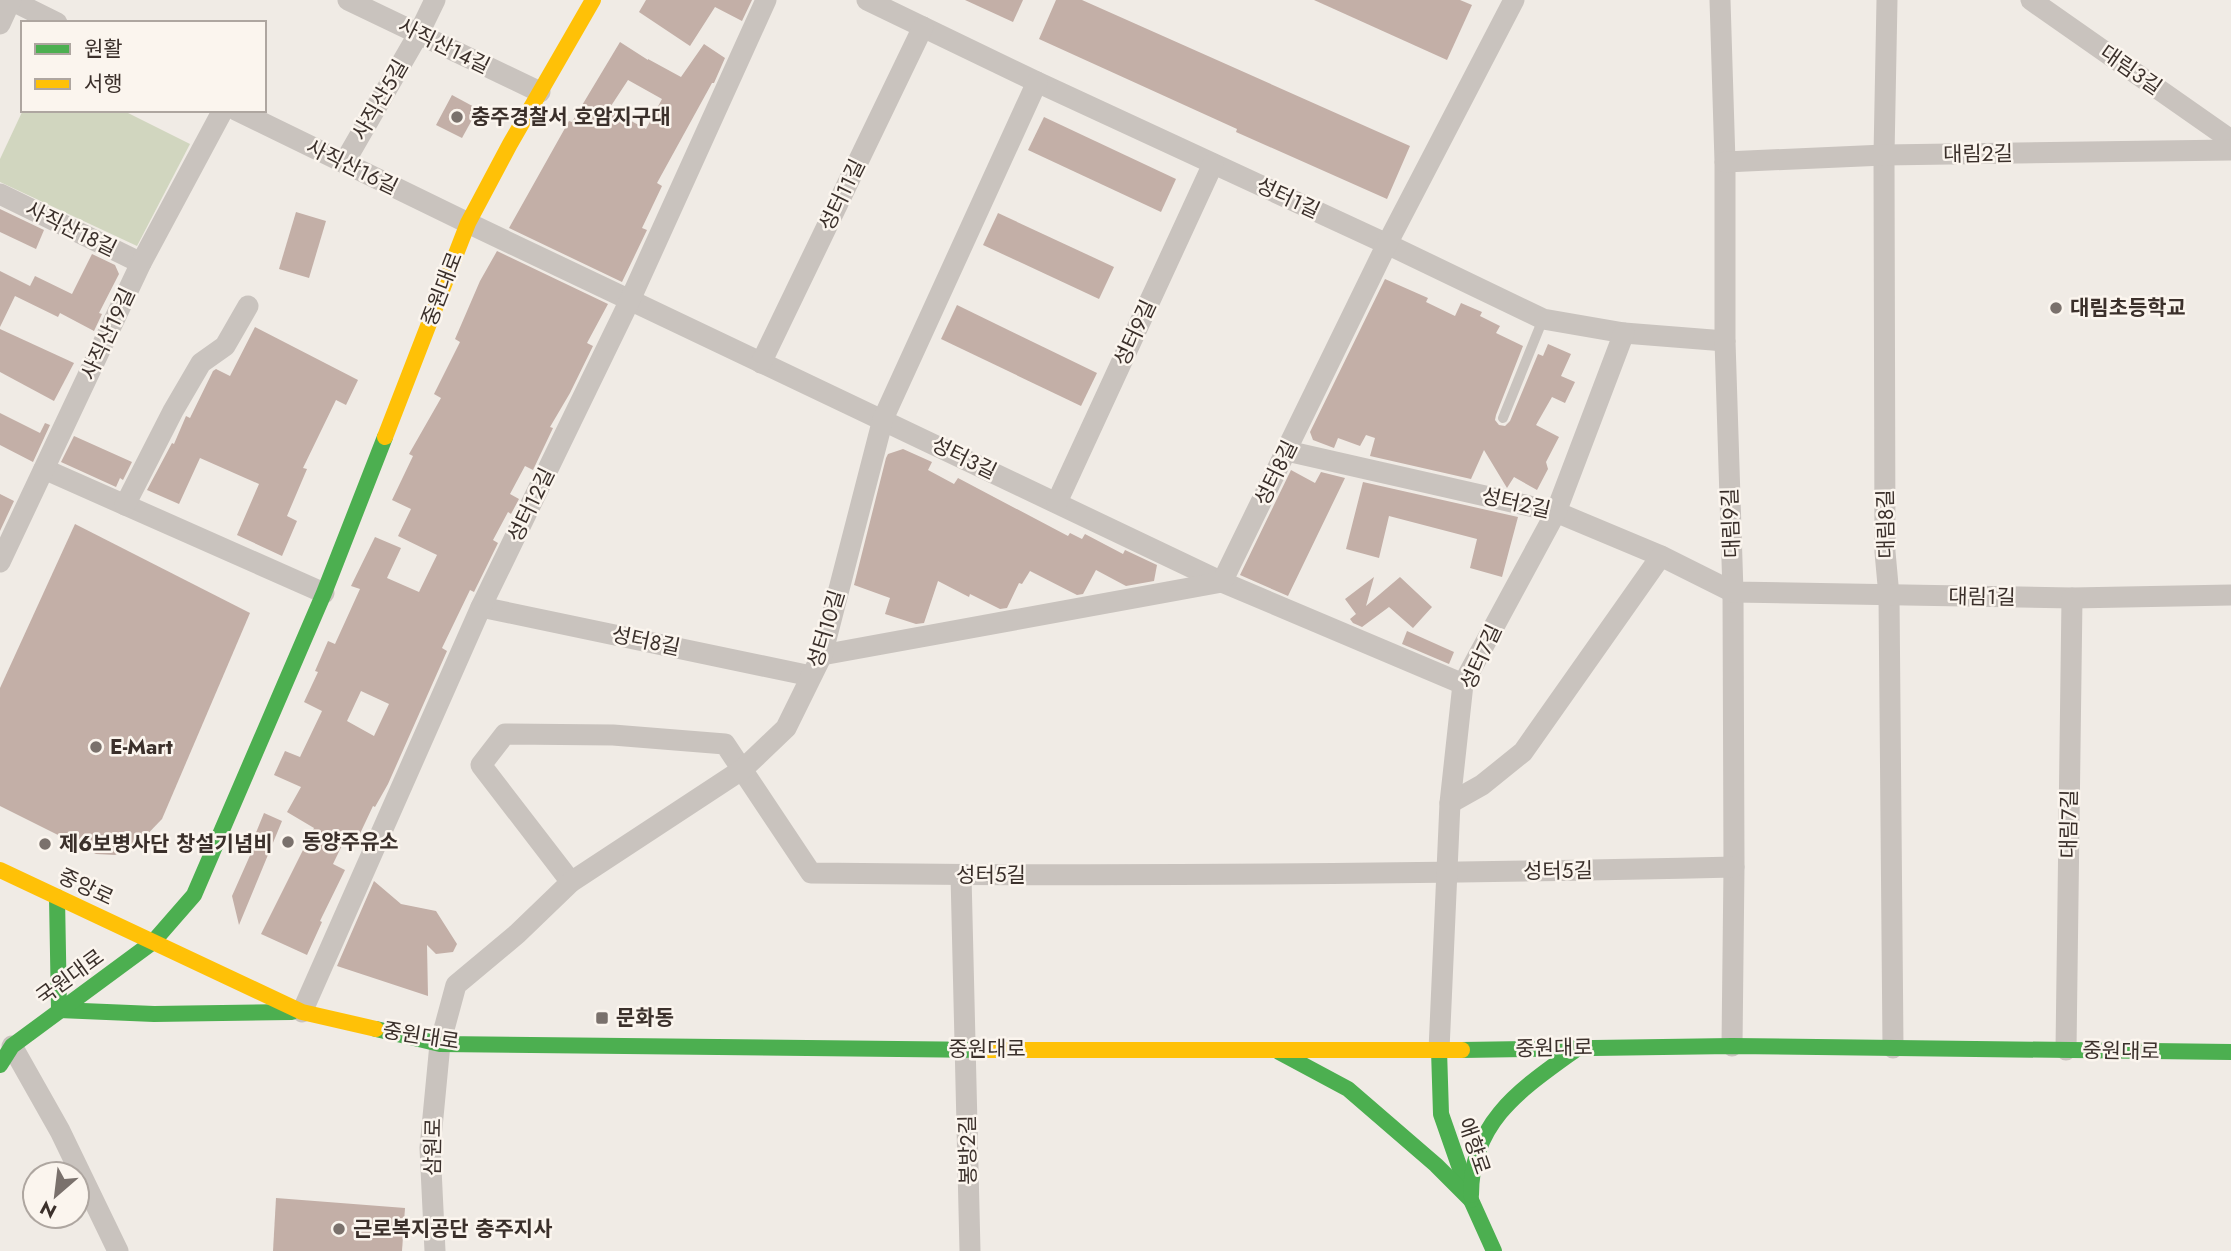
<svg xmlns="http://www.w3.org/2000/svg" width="2231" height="1251" viewBox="0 0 2231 1251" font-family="Jost,'Noto Sans KR',sans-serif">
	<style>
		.green { fill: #d1d6bf }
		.building { fill: #c3afa7; fill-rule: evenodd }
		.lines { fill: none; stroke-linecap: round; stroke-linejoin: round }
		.lane { stroke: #c9c3be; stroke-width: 10 }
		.street { stroke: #c9c3be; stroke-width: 21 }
		.fast { stroke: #4caf50; stroke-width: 16 }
		.slow { stroke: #ffc107; stroke-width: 16 }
		.poi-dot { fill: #7a716c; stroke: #fbf5ee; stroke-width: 2.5 }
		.labels { text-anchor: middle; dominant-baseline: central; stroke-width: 5; stroke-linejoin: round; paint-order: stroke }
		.street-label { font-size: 21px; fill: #3b302b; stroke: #fbf5ee }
		.poi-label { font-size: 21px; font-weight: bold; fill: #3b302b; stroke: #fbf5ee; text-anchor: start }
	</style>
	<rect width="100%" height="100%" fill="#f0ebe5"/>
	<!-- green -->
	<path class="green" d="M23,110H122L190,144L137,246L0,182V159Z"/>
	<!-- building -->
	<g class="building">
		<path d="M646,0H752L742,21L715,7L690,46L639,12Z"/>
		<path d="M965,0H1023L1013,22Z"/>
		<path d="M1056,0H1082L1410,146L1387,199L1236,132L1237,129L1039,39Z"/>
		<path d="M1314,0H1460L1472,5L1447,60Z"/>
		<path d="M620,42L648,60V59L681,77L704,44L725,58L714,83H712L657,183L662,186L642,228L647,230L622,282L509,228L569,121L572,122ZM628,80L662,99L646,129L609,109Z"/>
		<path d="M452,95L478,109L462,138L436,125Z"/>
		<path d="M1044,117L1176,179L1161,212L1028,150Z"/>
		<path d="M0,209L44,230L36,249L0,232Z"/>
		<path d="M296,212L326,221L309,278L279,269Z"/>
		<path d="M998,213L1114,267L1099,299L983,245Z"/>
		<path d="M497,251L608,304L587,343L593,346L570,393L550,427L553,428L533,470L525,466L510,494L519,499L511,514L508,512L493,540L498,543L474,592L470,590L442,648L447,651L388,784L375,807L373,806L357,840L347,835L333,864L345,870L320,921L322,922L307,955L261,934L314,828L287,812L301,787L274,775L285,751L300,757L322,711L304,702L318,672L315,671L328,641L335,644L360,589L351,586L375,537L401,548L387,578L419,592L437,555L398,536L411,509L392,500L413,456L409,454L441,398L434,394L460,342L455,339L480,281ZM361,691L389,704L374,736L347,721Z"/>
		<path d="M92,254L115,265L119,274L99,313L102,314L94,331L60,313L58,317L15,296L0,327V271L30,286L35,276L72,294Z"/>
		<path d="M1385,279L1428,298L1426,302L1455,316L1461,303L1482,312L1480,316L1500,326L1496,333L1523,346L1496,415L1495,420L1499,425L1505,426L1510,421L1538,354L1543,356L1548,344L1571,354L1561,376L1575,382L1565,403L1552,397L1536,425L1559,437L1546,462L1548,469L1537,490L1514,477L1507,488L1484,450L1471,479L1370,456L1375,438L1366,435L1360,446L1338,438L1334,448L1313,440L1310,432Z"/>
		<path d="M957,305L1097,373L1081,406L941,339Z"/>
		<path d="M255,327L358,380L346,405L336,400L303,468L307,469L287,516L297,521L282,556L237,535L259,484L200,458L179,504L147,490L172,443L174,444L186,416L190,418L213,371L216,369L230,376Z"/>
		<path d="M0,329L74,363L54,401L0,372Z"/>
		<path d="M0,413L40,433L45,423L50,425L33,462L0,445Z"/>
		<path d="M74,436L132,462L123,480L120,478L116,487L61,462Z"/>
		<path d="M903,449L932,462L928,470L954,484L958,478L1068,536L1070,533L1082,539L1085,534L1123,554L1125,550L1157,565L1154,581L1126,586L1096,570L1083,594L1077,595L1030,571L1022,584L1019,583L1007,608L1000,609L970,594L969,597L938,581L924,623L916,624L885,614L890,598L854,585L886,458L888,454Z"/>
		<path d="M1291,470L1315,483L1321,472L1345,478L1288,596L1240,575Z"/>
		<path d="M1363,482L1518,517L1502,577L1470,568L1477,539L1389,516L1379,558L1346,549Z"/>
		<path d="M0,494L14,501L0,531Z"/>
		<path d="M75,524L250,613L162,819L136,846L115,855L96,854L0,806V688Z"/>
		<path d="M1374,577L1366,606L1400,577L1432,607L1413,628L1389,607L1362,627L1353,623L1350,619L1356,614L1345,599Z"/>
		<path d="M1407,631L1454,652L1449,664L1402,644Z"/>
		<path d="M264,813L282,821L239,925L232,896L256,842L253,840Z"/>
		<path d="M374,881L401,904L436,911L457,944L453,952L436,954L427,945L428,996L337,966Z"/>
		<path d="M276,1198L405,1208L402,1251H273Z"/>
	</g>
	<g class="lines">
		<!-- lane -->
		<path class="lane" d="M1503,418L1543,319"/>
		<!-- street -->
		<g class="street">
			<path d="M11,0L57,23"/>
			<path d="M348,0L540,92"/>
			<path d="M867,0L1037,82L1387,244L1543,319L1624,333L1725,341"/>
			<path d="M1720,0L1725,162V341L1733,592L1734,867L1732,1046"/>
			<path d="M1887,0L1884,155L1885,552L1889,596L1893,1048"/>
			<path d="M2031,0L2231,140"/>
			<path d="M0,24L11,0"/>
			<path d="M236,110L468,223L1222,582L1463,684"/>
			<path d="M1725,162L1884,155L2231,150"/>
			<path d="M344,163L419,33L435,0"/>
			<path d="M0,194L141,263"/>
			<path d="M761,363L923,27"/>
			<path d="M1287,451L1556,512L1661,556L1733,592L2072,598L2231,595"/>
			<path d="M44,469L324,593"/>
			<path d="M1057,502L1213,164"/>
			<path d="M125,505L173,411L201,363L225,346L248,306"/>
			<path d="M0,562L141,263L223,110"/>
			<path d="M481,607L811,676"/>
			<path d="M822,655L1222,582L1387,244L1514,0"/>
			<path d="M1450,803L1482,785L1523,752L1661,556"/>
			<path d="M961,875L970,1251"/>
			<path d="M571,882L481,765L505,734L613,735L725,744L811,873C1119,877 1426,874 1734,867"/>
			<path d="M302,1012L481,607L630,300L766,0"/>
			<path d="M12,1046L60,1131L118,1251"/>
			<path d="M1439,1050L1450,803L1463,684L1556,512L1624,333"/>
			<path d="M2066,1050L2072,598"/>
			<path d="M435,1251L430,1148L440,1044L456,985L517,934L571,882L743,769L786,728L822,655L883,419L1037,82"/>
		</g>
		<!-- fast -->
		<g class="fast">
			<path d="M57,897L59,1010"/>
			<path d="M59,1010L154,1014L292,1012"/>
			<path d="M376,1029L440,1044L988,1050"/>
			<path d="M1439,1050L1441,1114L1471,1200L1494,1251"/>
			<path d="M1462,1050L1732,1046L2231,1052"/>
			<path d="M1279,1052L1348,1089L1436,1165L1471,1200"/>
			<path d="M0,1065L12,1046L153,942L194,895L324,593L385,437"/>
			<path d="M1471,1195C1471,1120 1523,1088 1578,1048"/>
		</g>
		<!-- slow -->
		<g class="slow">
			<path d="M385,437L468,223L510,144L593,0"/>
			<path d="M0,870L302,1012L376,1029"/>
			<path d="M988,1050H1462"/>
		</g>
	</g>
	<!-- markers -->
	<g class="poi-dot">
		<circle cx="457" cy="117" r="7"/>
		<circle cx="2056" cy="308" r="7"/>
		<circle cx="96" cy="747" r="7"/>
		<circle cx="288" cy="842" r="7"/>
		<circle cx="45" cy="844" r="7"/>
		<rect x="595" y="1011" width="14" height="14" rx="3.5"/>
		<circle cx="339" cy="1229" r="7"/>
	</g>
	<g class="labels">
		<!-- street labels -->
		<g class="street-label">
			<text transform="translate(444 46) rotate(26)">사직산14길</text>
			<text transform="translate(2131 70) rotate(35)">대림3길</text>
			<text transform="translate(380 100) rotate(-60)">사직산5길</text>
			<text transform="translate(1978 154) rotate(-1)">대림2길</text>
			<text transform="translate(352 167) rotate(26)">사직산16길</text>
			<text transform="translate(842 195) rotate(-64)">성터11길</text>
			<text transform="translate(1288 198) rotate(25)">성터1길</text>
			<text transform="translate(71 229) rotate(26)">사직산18길</text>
			<text transform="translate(442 289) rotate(-69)">중원대로</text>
			<text transform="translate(1135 333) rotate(-65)">성터9길</text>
			<text transform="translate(108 334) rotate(-65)">사직산19길</text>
			<text transform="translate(964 458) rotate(26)">성터3길</text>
			<text transform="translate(1276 473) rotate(-64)">성터8길</text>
			<text transform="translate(1516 503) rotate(13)">성터2길</text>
			<text transform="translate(531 505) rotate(-64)">성터12길</text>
			<text transform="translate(1731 523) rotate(-92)">대림9길</text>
			<text transform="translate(1886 524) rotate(-91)">대림8길</text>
			<text transform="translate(1982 597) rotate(1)">대림1길</text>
			<text transform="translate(826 629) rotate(-73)">성터10길</text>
			<text transform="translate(646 641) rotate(12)">성터8길</text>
			<text transform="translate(1481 657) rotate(-65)">성터7길</text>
			<text transform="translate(2069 824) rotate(-89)">대림7길</text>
			<text transform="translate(1558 871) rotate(-1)">성터5길</text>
			<text x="991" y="875">성터5길</text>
			<text transform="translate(86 887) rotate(25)">중앙로</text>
			<text transform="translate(70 977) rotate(-36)">국원대로</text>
			<text transform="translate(421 1036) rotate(9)">중원대로</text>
			<text transform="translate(1554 1048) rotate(-1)">중원대로</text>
			<text x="987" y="1049">중원대로</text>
			<text transform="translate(2121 1051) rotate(1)">중원대로</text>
			<text transform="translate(1474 1146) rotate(71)">애향로</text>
			<text transform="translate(433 1147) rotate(-89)">삼원로</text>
			<text transform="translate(968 1150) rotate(-91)">봉방2길</text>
		</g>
		<!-- poi labels -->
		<g class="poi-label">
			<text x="471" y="117">충주경찰서 호암지구대</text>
			<text x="2070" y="308">대림초등학교</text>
			<text x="110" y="747">E-Mart</text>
			<text x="302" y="842">동양주유소</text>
			<text x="59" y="844">제6보병사단 창설기념비</text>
			<text x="616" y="1018">문화동</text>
			<text x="353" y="1229">근로복지공단 충주지사</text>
		</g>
	</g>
	<!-- legend -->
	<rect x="21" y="21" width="245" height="91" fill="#fbf5ee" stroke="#aea6a0" stroke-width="2"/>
	<rect x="35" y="44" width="35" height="10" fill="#4caf50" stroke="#aea6a0" stroke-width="2"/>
	<text x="84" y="56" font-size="21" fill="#3b302b">원활</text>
	<rect x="35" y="79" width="35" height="10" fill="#ffc107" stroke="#aea6a0" stroke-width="2"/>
	<text x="84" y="91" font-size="21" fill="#3b302b">서행</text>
	<!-- north arrow -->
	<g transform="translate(56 1195) rotate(208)"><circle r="33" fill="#fbf5ee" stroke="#aea6a0" stroke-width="2"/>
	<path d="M0-5L12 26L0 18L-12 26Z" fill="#7a716c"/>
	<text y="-10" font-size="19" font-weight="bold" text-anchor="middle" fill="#3b302b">N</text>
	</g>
</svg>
